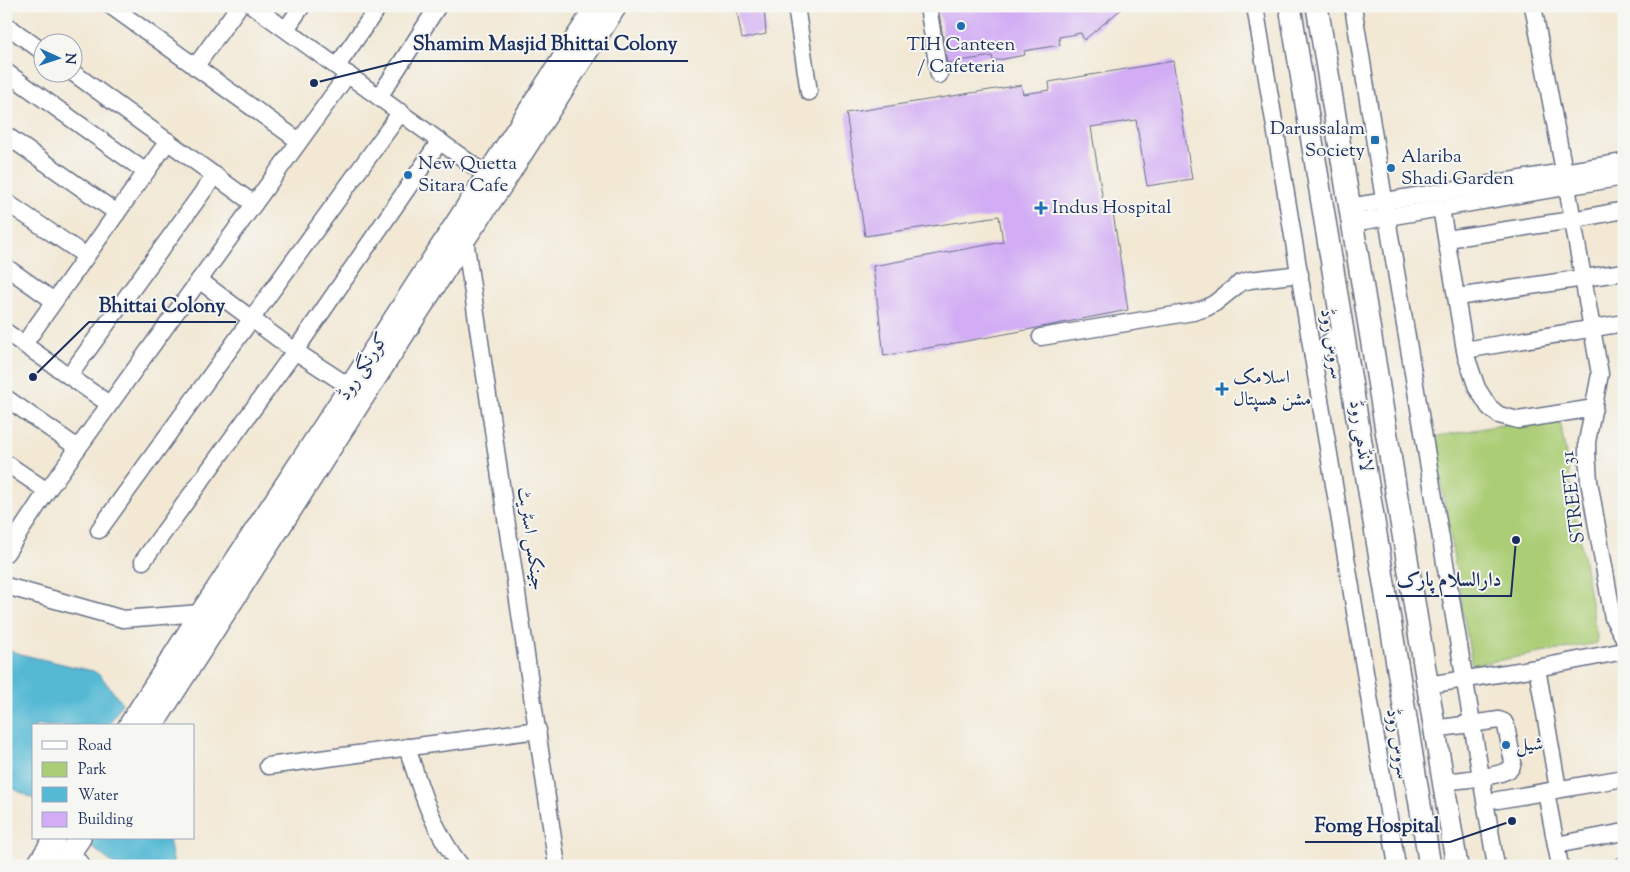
<svg xmlns="http://www.w3.org/2000/svg" width="1630" height="872" viewBox="0 0 1630 872" font-family="'Sorts Mill Goudy',Amiri,serif">
	<style>
		.green { fill: #abcd75; stroke: #637e6a }
		.water { fill: #55b9d4; stroke: #387499 }
		.building { fill: #d2acf4 }
		.lines { fill: none; stroke-linecap: round; stroke-linejoin: round }
		.minor-casing { stroke: #667087; stroke-width: 19 }
		.major-casing { stroke: #667087; stroke-width: 24 }
		.minor { stroke: #fff; stroke-width: 16 }
		.major { stroke: #fff; stroke-width: 21 }
		.poi-dot { fill: #1f6fb2; stroke: #f6f6f2; stroke-width: 2 }
		.labels { text-anchor: middle; dominant-baseline: central; stroke-width: 4; stroke-linejoin: round; paint-order: stroke }
		.poi-label { font-size: 19px; fill: #1b2f5e; stroke: #f6f6f2; text-anchor: start }
		.street-label { font-size: 19px; fill: #1b2f5e; stroke: #f6f6f2 }
		.leader { fill: none; stroke: #1b2f5e; stroke-width: 2 }
		.callout-dot { fill: #1b2f5e; stroke: #f6f6f2; stroke-width: 2 }
		.callout-label { font-size: 20px; text-anchor: middle; font-weight: bold; fill: #1b2f5e; stroke: #f6f6f2; stroke-width: 4; stroke-linejoin: round; paint-order: stroke }
	</style>
	<rect width="100%" height="100%" fill="#f6f6f2"/>
	<filter id="ink" filterUnits="userSpaceOnUse"><feTurbulence type="fractalNoise" baseFrequency=".02" numOctaves="2"/><feDisplacementMap in="SourceGraphic" scale="10" xChannelSelector="R" yChannelSelector="G"/><feConvolveMatrix kernelMatrix="1 2 1 2 8 2 1 2 1" color-interpolation-filters="sRGB"/></filter>
	<filter id="wash" filterUnits="userSpaceOnUse"><feTurbulence type="fractalNoise" baseFrequency=".0096" numOctaves="4" result="noise"/><feDisplacementMap in="SourceGraphic" scale="20" xChannelSelector="R" yChannelSelector="G"/><feGaussianBlur stdDeviation="1.12" result="paint"/><feColorMatrix in="noise" values="0 0 0 0 0 0 0 0 0 0 0 0 0 0 0 0 0 1.4 0 .05"/><feComposite in="paint" operator="in"/></filter>
	<g filter="url(#wash)">
		<rect width="100%" height="100%" fill="#f2e8d4"/>
		<!-- green -->
		<path class="green" d="M1559,415L1598,643L1472,665L1433,437Z"/>
		<!-- water -->
		<g class="water">
			<path d="M6,649L24,655L93,671L100,675L122,703L108,726H34V799L6,785Z"/>
			<path d="M83,838H169L174,866H116L89,845L80,843Z"/>
		</g>
		<g id="blocks">
			<!-- building -->
			<g class="building">
				<path d="M736,6H764L766,34L742,39Z"/>
				<path d="M938,6H1125L1084,40L1081,33L1059,37L1060,45L1024,51L1025,55L993,61L992,56L947,63Z"/>
				<path d="M1173,61L1192,179L1147,186L1136,120L1091,127L1104,207L1112,206L1128,310L1016,332L884,356L873,266L1003,242L999,216L865,236L846,113L1021,85L1023,94L1050,90L1049,82Z"/>
			</g>
		</g>
	</g>
	<g filter="url(#ink)">
		<use href="#blocks" fill-opacity="0" stroke="#667087" stroke-width="1"/>
		<g class="lines">
			<!-- minor casing -->
			<g class="minor-casing">
				<g id="minor">
					<path d="M111,6L299,141"/>
					<path d="M253,6L496,182"/>
					<path d="M796,6L809,92"/>
					<path d="M928,6L939,75"/>
					<path d="M1255,6L1397,866"/>
					<path d="M1353,6L1387,218L1496,866"/>
					<path d="M1533,6L1567,187L1600,374L1587,442V452L1589,481L1613,618L1624,638"/>
					<path d="M6,25L42,51"/>
					<path d="M286,29L302,6"/>
					<path d="M337,66L379,6"/>
					<path d="M195,67L239,6"/>
					<path d="M6,72L146,172"/>
					<path d="M72,72L254,204"/>
					<path d="M379,97L438,6"/>
					<path d="M6,135L117,213"/>
					<path d="M6,202L86,256"/>
					<path d="M1349,207L1624,162"/>
					<path d="M1441,208L1466,356L1477,388L1489,407L1499,415L1518,420L1594,408"/>
					<path d="M1352,223L1624,177"/>
					<path d="M464,232L557,866"/>
					<path d="M1447,239L1572,220L1624,210"/>
					<path d="M6,267L54,301"/>
					<path d="M199,280L295,351L350,387"/>
					<path d="M1457,297L1624,272"/>
					<path d="M6,332L109,404"/>
					<path d="M1041,337L1193,312L1206,308L1215,303L1240,283L1250,280L1300,274"/>
					<path d="M24,344L168,141"/>
					<path d="M1465,350L1624,323"/>
					<path d="M1313,357L1343,329"/>
					<path d="M69,376L215,175"/>
					<path d="M6,398L78,448"/>
					<path d="M6,463L47,491"/>
					<path d="M99,530L401,112"/>
					<path d="M6,553L47,491L348,74"/>
					<path d="M143,561L295,351L440,141"/>
					<path d="M6,586L123,619L201,613"/>
					<path d="M1537,668L1558,789"/>
					<path d="M1427,685L1537,668L1624,651"/>
					<path d="M1434,729L1499,720L1504,722L1506,726L1513,762C1512,766 1511,770 1506,771C1491,778 1460,780 1443,782"/>
					<path d="M407,747C420,788 433,831 461,866"/>
					<path d="M268,766L538,730"/>
					<path d="M1546,792L1560,866"/>
					<path d="M1498,800L1624,778"/>
					<path d="M1556,845L1624,832"/>
					<path d="M71,851L82,866"/>
					<path d="M1621,866L1624,865"/>
				</g>
			</g>
			<!-- major casing -->
			<g class="major-casing">
				<g id="major">
					<path d="M1290,6L1430,866"/>
					<path d="M1317,6L1457,866"/>
					<path d="M129,726L201,613L350,387L597,6"/>
					<path d="M152,726L466,237L501,186L616,6"/>
					<path d="M37,866L55,838"/>
					<path d="M61,866L80,838"/>
				</g>
			</g>
			<!-- minor -->
			<use href="#minor" class="minor"/>
			<!-- major -->
			<use href="#major" class="major"/>
		</g>
	</g>
	<!-- markers -->
	<g class="poi-dot">
		<circle cx="961" cy="26" r="5"/>
		<rect x="1370" y="135" width="10" height="10" rx="2.5"/>
		<circle cx="1391" cy="168" r="5"/>
		<circle cx="408" cy="175" r="5"/>
		<path d="M1038.5 200.5h5v5h5v5h-5v5h-5v-5h-5v-5h5z"/>
		<path d="M1219.5 381.5h5v5h5v5h-5v5h-5v-5h-5v-5h5z"/>
		<circle cx="1506" cy="745" r="5"/>
	</g>
	<g class="labels">
		<!-- poi labels -->
		<g class="poi-label">
			<text x="961" y="45" text-anchor="middle">TIH Canteen<tspan x="961" dy="22">/ Cafeteria</tspan></text>
			<text x="1365" y="129" text-anchor="end">Darussalam<tspan x="1365" dy="22">Society</tspan></text>
			<text x="1401" y="157">Alariba<tspan x="1401" dy="22">Shadi Garden</tspan></text>
			<text x="418" y="164">New Quetta<tspan x="418" dy="22">Sitara Cafe</tspan></text>
			<text x="1052" y="208">Indus Hospital</text>
			<text x="1233" y="378">اسلامک<tspan x="1233" dy="22">مشن ہسپتال</tspan></text>
			<text x="1516" y="745">شیل</text>
		</g>
		<!-- street labels -->
		<g class="street-label">
			<text transform="translate(1331 344) rotate(81)">سروس روڈ</text>
			<text transform="translate(364 367) rotate(-57)">کورنگی روڈ</text>
			<text transform="translate(1360 436) rotate(81)">لانڈھی روڈ</text>
			<text transform="translate(1574 497) rotate(-97)">STREET 31</text>
			<text transform="translate(530 539) rotate(82)">جینکس اسٹریٹ</text>
			<text transform="translate(1397 744) rotate(81)">سروس روڈ</text>
		</g>
	</g>
	<!-- callouts -->
	<path class="leader" d="M314 83L403 61H688M33 377L89 322H236M1516 540L1511 596H1386M1512 821L1450 842H1305"/>
	<g class="callout-dot">
		<circle cx="314" cy="83" r="5"/>
		<circle cx="33" cy="377" r="5"/>
		<circle cx="1516" cy="540" r="5"/>
		<circle cx="1512" cy="821" r="5"/>
	</g>
	<g class="callout-label">
		<text x="545" y="50">Shamim Masjid Bhittai Colony</text>
		<text x="162" y="312">Bhittai Colony</text>
		<text x="1449" y="586">دارالسلام پارک</text>
		<text x="1377" y="832">Fomg Hospital</text>
	</g>
	<!-- margin -->
	<rect width="1630" height="872" fill="none" stroke="#f6f6f2" stroke-width="25"/>
	<!-- legend -->
	<rect x="32" y="724" width="162" height="115" fill="#f6f6f2" stroke="#9ea6b7"/>
	<rect x="42" y="741" width="25" height="8" fill="#ffffff" stroke="#9ea6b7"/>
	<text x="78" y="750" font-size="15" fill="#1b2f5e">Road</text>
	<rect x="42" y="762" width="25" height="15" fill="#abcd75" stroke="#9ea6b7"/>
	<text x="78" y="774" font-size="15" fill="#1b2f5e">Park</text>
	<rect x="42" y="787" width="25" height="15" fill="#55b9d4" stroke="#9ea6b7"/>
	<text x="78" y="800" font-size="15" fill="#1b2f5e">Water</text>
	<rect x="42" y="812" width="25" height="15" fill="#d2acf4" stroke="#9ea6b7"/>
	<text x="78" y="824" font-size="15" fill="#1b2f5e">Building</text>
	<!-- north arrow -->
	<g transform="translate(58 58) rotate(93)"><circle r="24" fill="#f6f6f2" stroke="#9ea6b7"/>
	<path d="M0-4L9 19L0 12L-9 19Z" fill="#1f6fb2"/>
	<text y="-8" font-size="14" font-weight="bold" text-anchor="middle" fill="#1b2f5e">N</text>
	</g>
</svg>
